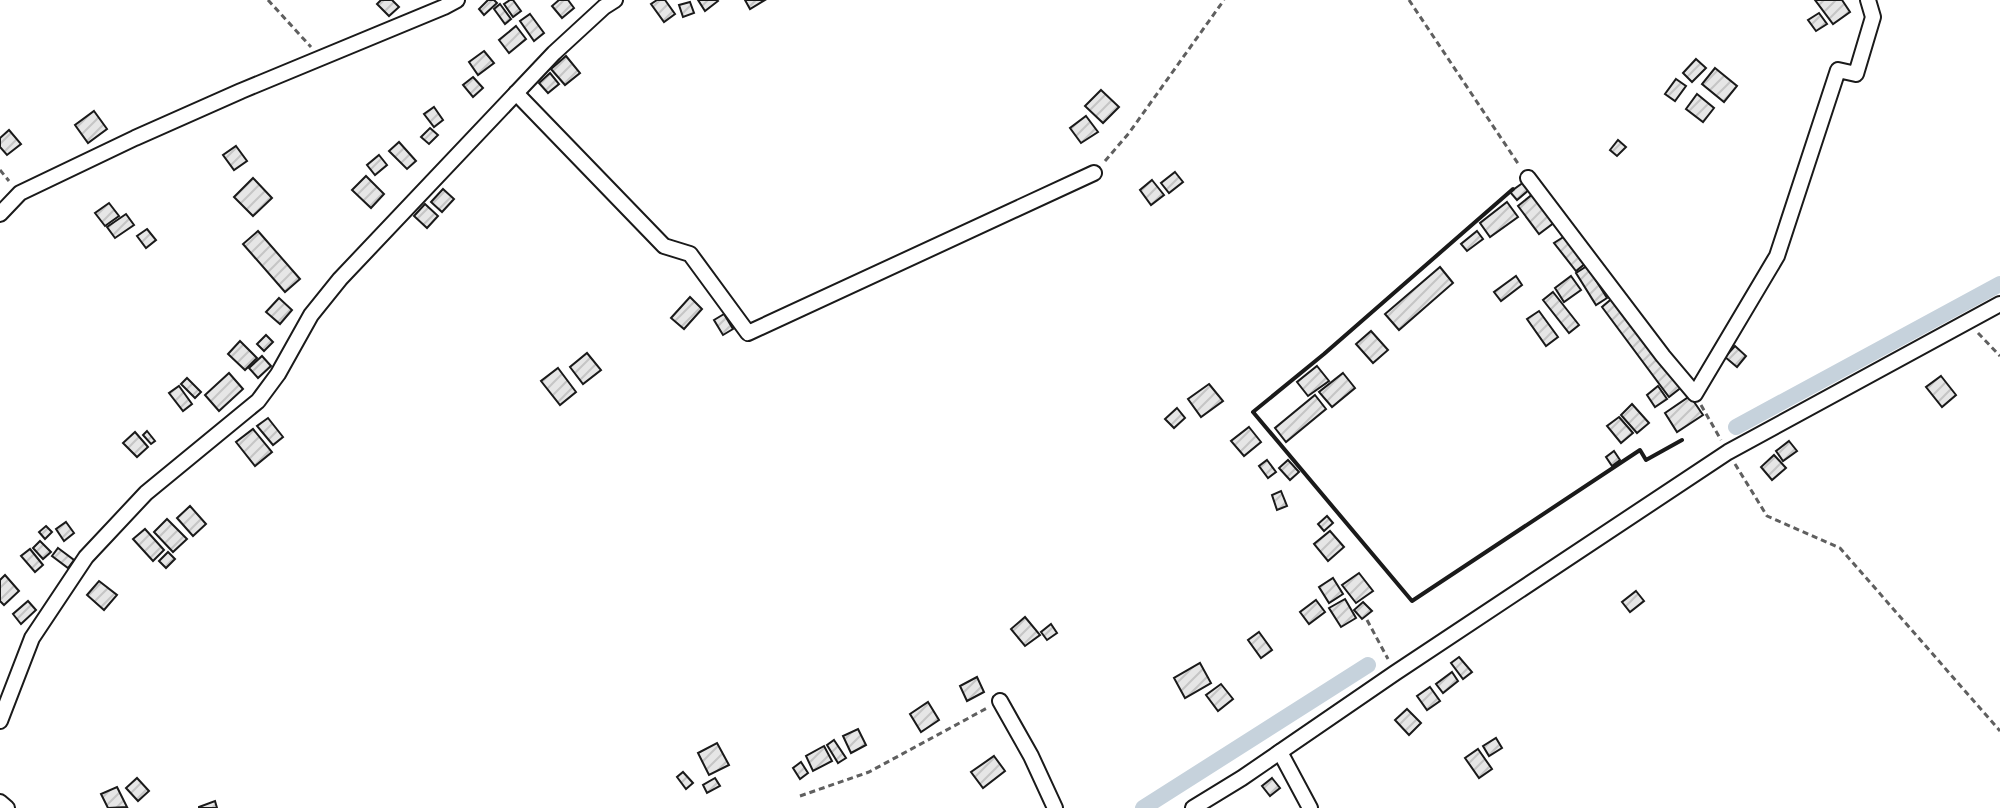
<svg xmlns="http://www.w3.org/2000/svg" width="2000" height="808" font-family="'Fira Sans Condensed',sans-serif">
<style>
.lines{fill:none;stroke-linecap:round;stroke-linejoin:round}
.canal{stroke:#c6d2dc;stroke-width:16}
.building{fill:url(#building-hatch);stroke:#1a1a1a;stroke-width:2}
.minor-casing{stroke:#1a1a1a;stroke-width:18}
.path{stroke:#5f5f5f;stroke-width:3;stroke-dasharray:6 4;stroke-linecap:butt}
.minor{stroke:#fff;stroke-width:14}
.wall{stroke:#1a1a1a;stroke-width:4}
</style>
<defs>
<pattern id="building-hatch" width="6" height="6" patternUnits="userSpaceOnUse" patternTransform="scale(2)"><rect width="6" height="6" fill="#e6e6e6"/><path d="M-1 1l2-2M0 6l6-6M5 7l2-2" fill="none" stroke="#c5c5c5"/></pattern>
</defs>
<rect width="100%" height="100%" fill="#fff"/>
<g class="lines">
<g class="canal">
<path d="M1736,427l264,-143"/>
<path d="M1143,808l225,-143"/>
</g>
</g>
<g class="building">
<path d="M381,0h11l7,7 -10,9 -12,-12z"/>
<path d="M488,0h6l3,3 -13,12 -5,-6z"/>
<path d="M510,0h3l8,11 -8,6 -9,-13z"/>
<path d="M559,0h9l6,8 -12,10 -10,-12z"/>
<path d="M657,0h8l10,14 -11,8 -13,-18z"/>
<path d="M698,0h19l1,1 -13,10z"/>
<path d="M745,0h20l-15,9z"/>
<path d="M1815,0h27l8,12 -17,12z"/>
<path d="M690,2l4,11 -11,4 -4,-12z"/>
<path d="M500,4l11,15 -6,5 -11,-15z"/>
<path d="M1819,13l8,11 -11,7 -8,-11z"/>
<path d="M530,14l14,19 -10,8 -14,-20z"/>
<path d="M516,26l10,13 -17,14 -10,-13z"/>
<path d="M484,51l10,12 -16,12 -9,-13z"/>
<path d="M566,56l14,17 -15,12 -14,-16z"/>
<path d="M1696,59l10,9 -14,14 -9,-9z"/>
<path d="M1715,68l22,18 -13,16 -22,-18z"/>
<path d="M550,73l9,11 -11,9 -9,-10z"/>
<path d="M473,77l10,11 -10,9 -10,-12z"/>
<path d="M1676,79l10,7 -11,15 -10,-7z"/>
<path d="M1101,90l18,17 -16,16 -18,-17z"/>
<path d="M1697,94l17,14 -11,14 -17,-13z"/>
<path d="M434,107l9,13 -9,7 -10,-13z"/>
<path d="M94,111l13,18 -19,14 -13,-18z"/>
<path d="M1086,116l12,16 -17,11 -11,-15z"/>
<path d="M430,128l8,7 -9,9 -8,-7z"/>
<path d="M9,130l12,14 -14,11 -7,-8v-9z"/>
<path d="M1618,140l8,7 -9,9 -7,-6z"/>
<path d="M399,142l17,19 -9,8 -18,-18z"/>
<path d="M236,146l11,15 -13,9 -11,-15z"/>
<path d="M379,155l8,10 -12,10 -8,-10z"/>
<path d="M1175,172l8,10 -14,11 -8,-10z"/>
<path d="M366,176l18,18 -13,14 -19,-18z"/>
<path d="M253,178l19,20 -19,18 -19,-19z"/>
<path d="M1152,180l12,15 -13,10 -11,-15z"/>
<path d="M1524,182l6,7 -13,11 -7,-8z"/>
<path d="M443,189l11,10 -12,13 -11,-10z"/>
<path d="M1534,193l21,29 -16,12 -21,-28z"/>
<path d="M1507,202l11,15 -28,20 -10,-14z"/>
<path d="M109,203l10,13 -14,10 -10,-13z"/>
<path d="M425,204l13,12 -11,12 -13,-12z"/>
<path d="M126,214l8,11 -19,13 -8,-11z"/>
<path d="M147,229l9,11 -10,8 -9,-12z"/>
<path d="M258,231l42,48 -15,13 -42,-48z"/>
<path d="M1477,231l6,8 -16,12 -6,-7z"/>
<path d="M1565,236l21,27 -10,8 -22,-28z"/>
<path d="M1587,266l20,32 -11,7 -20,-32z"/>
<path d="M1440,267l13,16 -54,47 -14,-16z"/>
<path d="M1516,276l6,9 -21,16 -7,-9z"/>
<path d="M1571,276l10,14 -17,12 -9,-14z"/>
<path d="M1553,292l26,33 -10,8 -26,-33z"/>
<path d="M1615,296l68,90 -14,11 -67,-90z"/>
<path d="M690,297l12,12 -18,20 -13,-11z"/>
<path d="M279,298l13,12 -12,14 -14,-12z"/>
<path d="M1539,311l19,26 -12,9 -19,-27z"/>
<path d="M724,314l9,15 -10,6 -9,-15z"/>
<path d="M1371,331l17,19 -15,13 -17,-19z"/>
<path d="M266,335l7,7 -9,9 -7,-7z"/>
<path d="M240,341l17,17 -12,12 -17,-16z"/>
<path d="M1735,346l11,10 -9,11 -12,-10z"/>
<path d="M587,353l14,17 -18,14 -13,-17z"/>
<path d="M262,356l9,10 -13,12 -9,-10z"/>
<path d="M1317,366l12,15 -21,15 -11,-14z"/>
<path d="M558,368l18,24 -16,13 -19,-24z"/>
<path d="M229,373l14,16 -24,22 -14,-16z"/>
<path d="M1343,373l12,15 -23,19 -13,-15z"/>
<path d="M1941,376l15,19 -14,12 -16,-20z"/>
<path d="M187,378l14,14 -6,6 -14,-14z"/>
<path d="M1209,384l14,17 -22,16 -13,-18z"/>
<path d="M179,386l13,18 -9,7 -14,-18z"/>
<path d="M1658,386l9,13 -12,8 -8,-12z"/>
<path d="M1315,395l11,14 -40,33 -11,-14z"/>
<path d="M1690,396l13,19 -26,17 -12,-19z"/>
<path d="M1632,404l17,19 -12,10 -16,-18z"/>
<path d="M1177,408l8,10 -11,10 -9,-9z"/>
<path d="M1619,417l14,16 -12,10 -14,-17z"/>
<path d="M268,418l15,19 -10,8 -16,-19z"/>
<path d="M1249,427l12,15 -17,14 -13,-15z"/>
<path d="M253,429l19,23 -17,14 -19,-24z"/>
<path d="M147,431l8,10 -4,3 -8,-9z"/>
<path d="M135,432l13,15 -11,10 -14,-14z"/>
<path d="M1789,441l8,10 -14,10 -7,-10z"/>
<path d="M1614,451l6,9 -8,6 -6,-9z"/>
<path d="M1774,455l12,13 -14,12 -11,-13z"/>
<path d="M1267,460l9,12 -8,6 -9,-12z"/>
<path d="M1288,460l11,12 -9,8 -11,-12z"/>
<path d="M1281,491l6,15 -10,4 -5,-15z"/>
<path d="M190,506l16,18 -13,12 -16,-18z"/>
<path d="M1327,516l6,7 -9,8 -6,-7z"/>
<path d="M167,519l20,20 -14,13 -19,-20z"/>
<path d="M66,522l8,11 -10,8 -8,-12z"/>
<path d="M46,526l6,6 -7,7 -6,-7z"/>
<path d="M145,529l19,21 -11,11 -20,-22z"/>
<path d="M1330,531l14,16 -16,14 -14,-17z"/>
<path d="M40,541l11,11 -8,7 -10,-11z"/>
<path d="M58,548l16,12 -6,8 -16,-12z"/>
<path d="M30,549l13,16 -8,7 -14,-16z"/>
<path d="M168,552l7,7 -9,9 -7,-7z"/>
<path d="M1359,573l14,18 -17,12 -14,-18z"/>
<path d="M5,575l14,16 -15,14 -4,-4v-21z"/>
<path d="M1333,578l10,16 -14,9 -10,-16z"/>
<path d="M99,581l18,14 -13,15 -17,-15z"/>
<path d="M1636,591l8,10 -14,11 -8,-10z"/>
<path d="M1345,599l11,19 -15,9 -12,-19z"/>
<path d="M1316,600l9,12 -16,12 -9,-12z"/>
<path d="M28,601l8,9 -15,14 -8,-10z"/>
<path d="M1363,602l9,9 -10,8 -8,-9z"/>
<path d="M1025,617l15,18 -15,11 -14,-17z"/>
<path d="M1051,624l6,9 -10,7 -6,-8z"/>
<path d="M1259,632l13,18 -11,8 -13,-18z"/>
<path d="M1459,657l13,15 -9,7 -12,-16z"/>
<path d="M1200,663l11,20 -26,15 -11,-20z"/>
<path d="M1452,672l6,9 -15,12 -7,-9z"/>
<path d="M977,677l7,15 -17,9 -7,-15z"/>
<path d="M1221,684l12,15 -15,12 -12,-16z"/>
<path d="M1430,687l10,14 -13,9 -10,-14z"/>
<path d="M928,702l11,18 -18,12 -11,-18z"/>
<path d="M1407,709l14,14 -12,12 -14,-15z"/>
<path d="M858,729l8,16 -15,8 -8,-17z"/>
<path d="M1496,738l6,10 -13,8 -6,-10z"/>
<path d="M834,740l12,18 -8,5 -11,-18z"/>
<path d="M717,743l12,22 -20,10 -11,-22z"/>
<path d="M824,746l8,15 -19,10 -7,-15z"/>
<path d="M1478,749l14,20 -13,9 -14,-20z"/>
<path d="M994,756l11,15 -22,17 -12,-16z"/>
<path d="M801,762l7,11 -8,6 -7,-11z"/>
<path d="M683,772l10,11 -7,6 -9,-12z"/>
<path d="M137,778l12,13 -11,10 -12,-13z"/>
<path d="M715,778l5,8 -13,7 -4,-8z"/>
<path d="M1272,778l8,10 -10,8 -8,-10z"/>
<path d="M117,787l10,20 -19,1 -7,-14z"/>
<path d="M215,801l2,7h-18v-1z"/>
</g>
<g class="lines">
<g class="minor-casing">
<g id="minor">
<path d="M516,93l148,153 26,8 58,79 346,-160"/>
<path d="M1528,178l135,178 32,38 82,-138 61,-186 18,4 17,-57 -5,-17"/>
<path d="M0,214l20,-21 115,-55 106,-47 203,-84 13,-7"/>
<path d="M1000,701l31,55 24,52"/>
<path d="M0,721l32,-83 54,-81 60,-64 112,-92 20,-27 33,-59 29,-36 214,-226 50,-46 11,-7"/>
<path d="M1280,752l30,56"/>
<path d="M0,802l7,6"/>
<path d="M1193,808l49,-30 153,-105 333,-221 272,-148"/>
</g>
</g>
<g class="path">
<path d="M268,0l43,47"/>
<path d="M1409,0l110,165"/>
<path d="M1105,161l24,-28 95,-133"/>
<path d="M0,170l9,11"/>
<path d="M1978,333l22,23"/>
<path d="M1701,405l20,35"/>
<path d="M1735,464l32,52 73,32 160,183"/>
<path d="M1367,620l21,39"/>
<path d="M800,796l69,-24 120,-65"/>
</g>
<use href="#minor" class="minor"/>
<path class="wall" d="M1513,189l-189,165 -71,58 159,189 228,-151 6,10 36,-20"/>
</g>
</svg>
